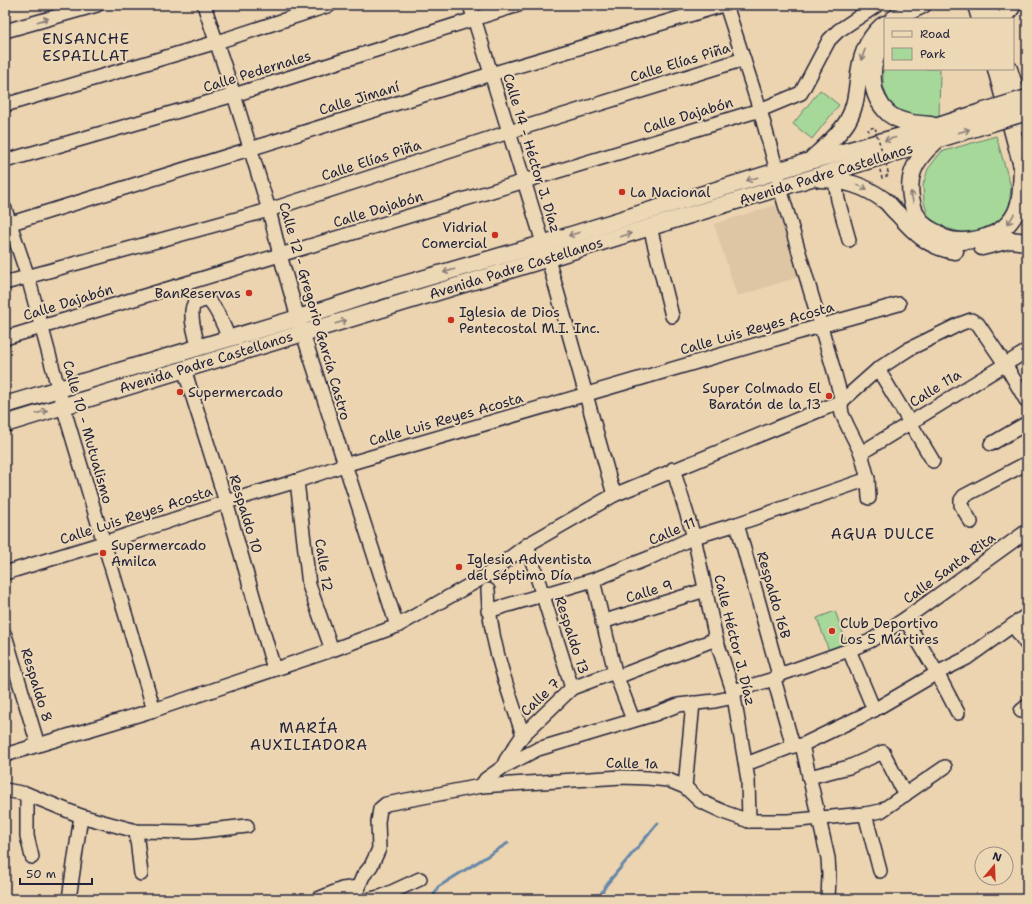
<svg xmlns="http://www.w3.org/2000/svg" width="1032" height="904" font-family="'Shantell Sans',sans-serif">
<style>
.built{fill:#dec5a3}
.green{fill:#a6d89a;stroke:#647d6a}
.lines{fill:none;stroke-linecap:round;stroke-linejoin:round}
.stream{stroke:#6687a9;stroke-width:3}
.minor-casing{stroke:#22223b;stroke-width:16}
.major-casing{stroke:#22223b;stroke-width:19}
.path{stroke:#22223b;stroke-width:1.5;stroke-dasharray:3 3;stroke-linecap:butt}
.minor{stroke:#edd8b6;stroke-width:13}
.major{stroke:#edd8b6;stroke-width:16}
.major-bridge-casing{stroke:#22223b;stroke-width:19;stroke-linecap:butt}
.path-bridge{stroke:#22223b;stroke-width:1.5;stroke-dasharray:3 3;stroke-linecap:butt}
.major-bridge{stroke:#edd8b6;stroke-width:16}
.oneway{stroke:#887d78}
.poi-dot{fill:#c8321e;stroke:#edd8b6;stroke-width:1.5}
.labels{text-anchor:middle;stroke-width:4;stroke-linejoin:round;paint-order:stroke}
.street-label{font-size:14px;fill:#22223b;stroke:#edd8b6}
.poi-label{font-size:14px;fill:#22223b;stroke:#edd8b6;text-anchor:start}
.neighbourhood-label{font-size:15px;letter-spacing:1px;fill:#22223b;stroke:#edd8b6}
</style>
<rect width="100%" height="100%" fill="#ecd4b0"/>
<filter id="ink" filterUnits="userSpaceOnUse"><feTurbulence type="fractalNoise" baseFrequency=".025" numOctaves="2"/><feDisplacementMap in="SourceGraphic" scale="8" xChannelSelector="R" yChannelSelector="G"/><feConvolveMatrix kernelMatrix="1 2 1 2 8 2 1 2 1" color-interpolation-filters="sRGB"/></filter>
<g filter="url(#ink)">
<path class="built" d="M776,205l23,72 -62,19 -23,-72z"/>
<g class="green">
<path d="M885,63v6h55l-1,50 -38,-5 -12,-12 -6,-16v-18z"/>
<path d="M820,90l19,15 -27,34 -19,-15z"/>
<path d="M996,136l15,51 -2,20 -9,14 -21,9 -16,3 -20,-6 -14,-9 -5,-16 -1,-17 5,-16 13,-17z"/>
<path d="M835,611l12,33 -18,7 -12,-33z"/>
</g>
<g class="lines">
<g class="stream">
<path d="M432,899l6,-12 70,-44"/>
<path d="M598,899l8,-14 52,-62"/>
</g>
<g class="minor-casing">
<g id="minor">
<path d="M204,5l30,90 35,115 11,45 18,63 99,308"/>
<path d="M470,5l78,254 66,236"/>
<path d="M726,5l34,105 17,61 3,17 54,183 8,30 -1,6 1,7 6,13 13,26 7,26 1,19"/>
<path d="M5,31l92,-26"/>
<path d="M5,105l212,-63 113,-37"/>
<path d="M5,161l229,-66 284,-90"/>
<path d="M835,180l3,20 11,40"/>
<path d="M5,209l23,68 35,129 91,304"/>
<path d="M5,225l486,-151 232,-69"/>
<path d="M650,227l22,89"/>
<path d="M5,283l264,-73 240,-78 235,-73"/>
<path d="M5,338l755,-228 41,-17 28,-53 9,-9 39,-26"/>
<path d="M198,347c-2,-11 -10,-33 -4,-43 3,-1 9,-4 12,-4 8,0 20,31 23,39"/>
<path d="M184,369l42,133 48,167"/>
<path d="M878,369l55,92"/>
<path d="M991,444l36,-21"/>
<path d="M861,453l166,-102"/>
<path d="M673,469l21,68 22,102 17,52 15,89 1,41"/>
<path d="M297,481l12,104 23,65"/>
<path d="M971,522l-10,-17v-5l3,-4 63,-33"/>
<path d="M737,524l42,151"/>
<path d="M527,545l45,143"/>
<path d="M5,573l98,-30 123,-41 71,-21 47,-16 476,-139 79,-22"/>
<path d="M593,580l22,92 18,48"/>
<path d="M488,590c1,50 19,97 35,145"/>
<path d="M488,611l105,-31 56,-22 45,-21 43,-13 131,-45"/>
<path d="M905,619l32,54 21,40"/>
<path d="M602,622l103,-32"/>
<path d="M1013,625l14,20"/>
<path d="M5,635l33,110"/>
<path d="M849,650l25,60"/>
<path d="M617,677l99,-38"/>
<path d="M774,679l19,67"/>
<path d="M733,691l41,-12 5,-4 70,-25 21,-9 35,-22 122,-88"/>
<path d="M1021,711l6,-5"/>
<path d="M802,745l26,113 1,17 -1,24"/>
<path d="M5,755l149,-45 178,-60 65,-24 87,-49 43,-32 87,-50 228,-94 36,-32 31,-20 51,-25 11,-4 7,4 27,40 22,38"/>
<path d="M746,764l47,-18 9,-1 72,-35 63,-37 30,-15 60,-43"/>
<path d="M503,767l3,-7 17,-25 49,-47 43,-16"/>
<path d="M809,777l40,-10 34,-15 22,43"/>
<path d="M481,786l5,-7 17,-12 35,-18 117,-35 23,-9 37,-4 19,-4"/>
<path d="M685,787l8,-84"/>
<path d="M5,790l22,4 54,22 55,15 57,1 54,-6"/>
<path d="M27,794v42l5,21"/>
<path d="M865,814l15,57"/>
<path d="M136,831l5,43"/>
<path d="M69,899l12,-83"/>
<path d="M318,899l24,-10 17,-2"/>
<path d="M353,899l10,-23 8,-10 8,-17 -1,-27 2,-13 6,-5 95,-18 141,-9 26,1 20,2 17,7 15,14 26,12 23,8h39l77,-7 16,-3 64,-44"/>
<path d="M371,899l12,-3 37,-17"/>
</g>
</g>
<g class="major-casing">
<g id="major">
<path d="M976,5l4,14"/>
<path d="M988,5l5,14"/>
<path d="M893,19l30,-14"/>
<path d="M1004,19l9,-14"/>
<path d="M885,41c-17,21 -17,54 4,73 12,9 28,10 42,11"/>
<path d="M996,69l29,109"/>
<path d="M1009,69l18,57"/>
<path d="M935,142c-9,8 -18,17 -22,29 -6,16 -2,42 11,54 3,3 9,6 13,8 2,2 5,4 7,5 14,5 29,3 42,-1 15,-5 27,-15 32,-30 4,-13 3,-26 4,-39"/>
<path d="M813,158c12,-11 25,-22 34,-36 17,-28 4,-61 29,-90 3,-3 5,-6 9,-8"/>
<path d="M820,179c24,1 44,6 64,21 5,3 8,9 13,13 17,19 31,34 58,38"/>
<path d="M982,247l28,-7 17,2"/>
<path d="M5,405l293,-87 86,-28 158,-46 268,-83 128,-35 43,-14"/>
<path d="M5,424l980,-299"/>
</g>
</g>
<g class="path">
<path d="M869,132l-1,-3 7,-2 1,4"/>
<path d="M880,170l2,8 7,-3 -2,-6"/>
</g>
<use href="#minor" class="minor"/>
<use href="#major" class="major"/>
<g class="major-bridge-casing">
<g id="major-bridge">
<path d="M981,112l46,-14"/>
<path d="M985,125l42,-13"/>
</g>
</g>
<path class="path-bridge" d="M877,135l10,32"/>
<use href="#major-bridge" class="major-bridge"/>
</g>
<defs><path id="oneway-shaft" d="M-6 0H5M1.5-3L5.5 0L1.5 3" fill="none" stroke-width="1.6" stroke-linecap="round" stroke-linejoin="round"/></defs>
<g class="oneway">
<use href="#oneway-shaft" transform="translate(43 20) rotate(-16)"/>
<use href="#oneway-shaft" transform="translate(863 55) rotate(110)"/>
<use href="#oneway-shaft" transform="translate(964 131) rotate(-17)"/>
<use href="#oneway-shaft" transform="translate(890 139) rotate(165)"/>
<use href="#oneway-shaft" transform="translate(752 179) rotate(163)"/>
<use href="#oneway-shaft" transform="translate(862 187) rotate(25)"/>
<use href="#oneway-shaft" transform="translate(912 197) rotate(-101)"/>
<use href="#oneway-shaft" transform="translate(1011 219) rotate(122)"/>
<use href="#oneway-shaft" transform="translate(574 234) rotate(163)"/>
<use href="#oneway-shaft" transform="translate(626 235) rotate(-17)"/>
<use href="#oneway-shaft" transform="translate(449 271) rotate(164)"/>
<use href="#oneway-shaft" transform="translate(341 322) rotate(-17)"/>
<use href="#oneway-shaft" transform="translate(42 412) rotate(-17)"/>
</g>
</g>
<g class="poi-dot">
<circle cx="622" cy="192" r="4"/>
<circle cx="495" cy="235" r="4"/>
<circle cx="249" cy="293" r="4"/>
<circle cx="451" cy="320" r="4"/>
<circle cx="180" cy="392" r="4"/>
<circle cx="829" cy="396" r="4"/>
<circle cx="103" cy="553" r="4"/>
<circle cx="459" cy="567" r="4"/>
<circle cx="832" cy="631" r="4"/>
</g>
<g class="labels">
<g class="street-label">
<text transform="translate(680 62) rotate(-17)" y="5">Calle Elías Piña</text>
<text transform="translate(257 71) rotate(-17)" y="5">Calle Pedernales</text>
<text transform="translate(359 98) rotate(-17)" y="5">Calle Jimaní</text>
<text transform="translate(688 115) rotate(-17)" y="5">Calle Dajabón</text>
<text transform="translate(532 153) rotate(73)" y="5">Calle 14 - Héctor J. Díaz</text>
<text transform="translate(371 160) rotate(-18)" y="5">Calle Elías Piña</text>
<text transform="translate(826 174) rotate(-17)" y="5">Avenida Padre Castellanos</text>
<text transform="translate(378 209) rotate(-17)" y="5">Calle Dajabón</text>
<text transform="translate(516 268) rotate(-17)" y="5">Avenida Padre Castellanos</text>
<text transform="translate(68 302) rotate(-17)" y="5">Calle Dajabón</text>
<text transform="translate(315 311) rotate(74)" y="5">Calle 12 - Gregorio García Castro</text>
<text transform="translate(757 328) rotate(-16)" y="5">Calle Luis Reyes Acosta</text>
<text transform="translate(206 362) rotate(-17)" y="5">Avenida Padre Castellanos</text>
<text transform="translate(935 388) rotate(-32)" y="5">Calle 11a</text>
<text transform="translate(446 419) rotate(-16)" y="5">Calle Luis Reyes Acosta</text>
<text transform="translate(88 432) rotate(74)" y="5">Calle 10 - Mutualismo</text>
<text transform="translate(246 514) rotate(73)" y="5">Respaldo 10</text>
<text transform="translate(136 515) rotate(-18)" y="5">Calle Luis Reyes Acosta</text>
<text transform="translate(672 531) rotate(-23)" y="5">Calle 11</text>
<text transform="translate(324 565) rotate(81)" y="5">Calle 12</text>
<text transform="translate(949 568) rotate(-36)" y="5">Calle Santa Rita</text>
<text transform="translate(649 591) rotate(-17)" y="5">Calle 9</text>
<text transform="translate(774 595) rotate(74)" y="5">Respaldo 16B</text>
<text transform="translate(572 635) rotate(72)" y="5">Respaldo 13</text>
<text transform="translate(735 640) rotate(76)" y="5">Calle Héctor J. Díaz</text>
<text transform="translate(37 685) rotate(73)" y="5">Respaldo 8</text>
<text transform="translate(540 697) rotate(-43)" y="5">Calle 7</text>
<text transform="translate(632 763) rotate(1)" y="5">Calle 1a</text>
</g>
<g class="poi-label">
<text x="630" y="197">La Nacional</text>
<text x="487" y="232" text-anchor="end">Vidrial<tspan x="487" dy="16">Comercial</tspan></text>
<text x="241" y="298" text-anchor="end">BanReservas</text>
<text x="459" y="317">Iglesia de Dios<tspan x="459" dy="16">Pentecostal M.I. Inc.</tspan></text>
<text x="821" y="393" text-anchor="end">Super Colmado El<tspan x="821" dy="16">Baratón de la 13</tspan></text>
<text x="188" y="397">Supermercado</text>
<text x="111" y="550">Supermercado<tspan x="111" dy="16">Amilca</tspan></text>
<text x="467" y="564">Iglesia Adventista<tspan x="467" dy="16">del Séptimo Día</tspan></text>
<text x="840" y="628">Club Deportivo<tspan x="840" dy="16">Los 5 Mártires</tspan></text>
</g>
<g class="neighbourhood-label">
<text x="86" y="44">ENSANCHE<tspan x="86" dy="17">ESPAILLAT</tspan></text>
<text x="883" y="539">AGUA DULCE</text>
<text x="309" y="733">MARÍA<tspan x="309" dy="17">AUXILIADORA</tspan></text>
</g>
</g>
<rect width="1032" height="904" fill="none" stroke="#edd8b6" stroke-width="20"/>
<rect x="10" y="10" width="1012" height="884" fill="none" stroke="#22223b" stroke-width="1.5" filter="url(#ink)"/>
<rect x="884" y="18" width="130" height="52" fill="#edd8b6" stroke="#9c8f85"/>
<rect x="892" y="31" width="20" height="6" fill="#edd8b6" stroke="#9c8f85"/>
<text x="920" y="38" font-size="12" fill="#22223b">Road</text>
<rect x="892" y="48" width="20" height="12" fill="#a6d89a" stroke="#9c8f85"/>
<text x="920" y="58" font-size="12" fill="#22223b">Park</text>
<g transform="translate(994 866) rotate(19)"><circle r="19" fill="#edd8b6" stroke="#9c8f85"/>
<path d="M0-3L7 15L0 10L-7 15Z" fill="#c8321e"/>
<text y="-6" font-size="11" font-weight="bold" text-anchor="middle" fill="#22223b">N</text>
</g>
<path d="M20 878v6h72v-6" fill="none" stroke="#22223b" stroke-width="2"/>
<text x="26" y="878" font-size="12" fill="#22223b" stroke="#edd8b6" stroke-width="3" paint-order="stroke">50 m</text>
</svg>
